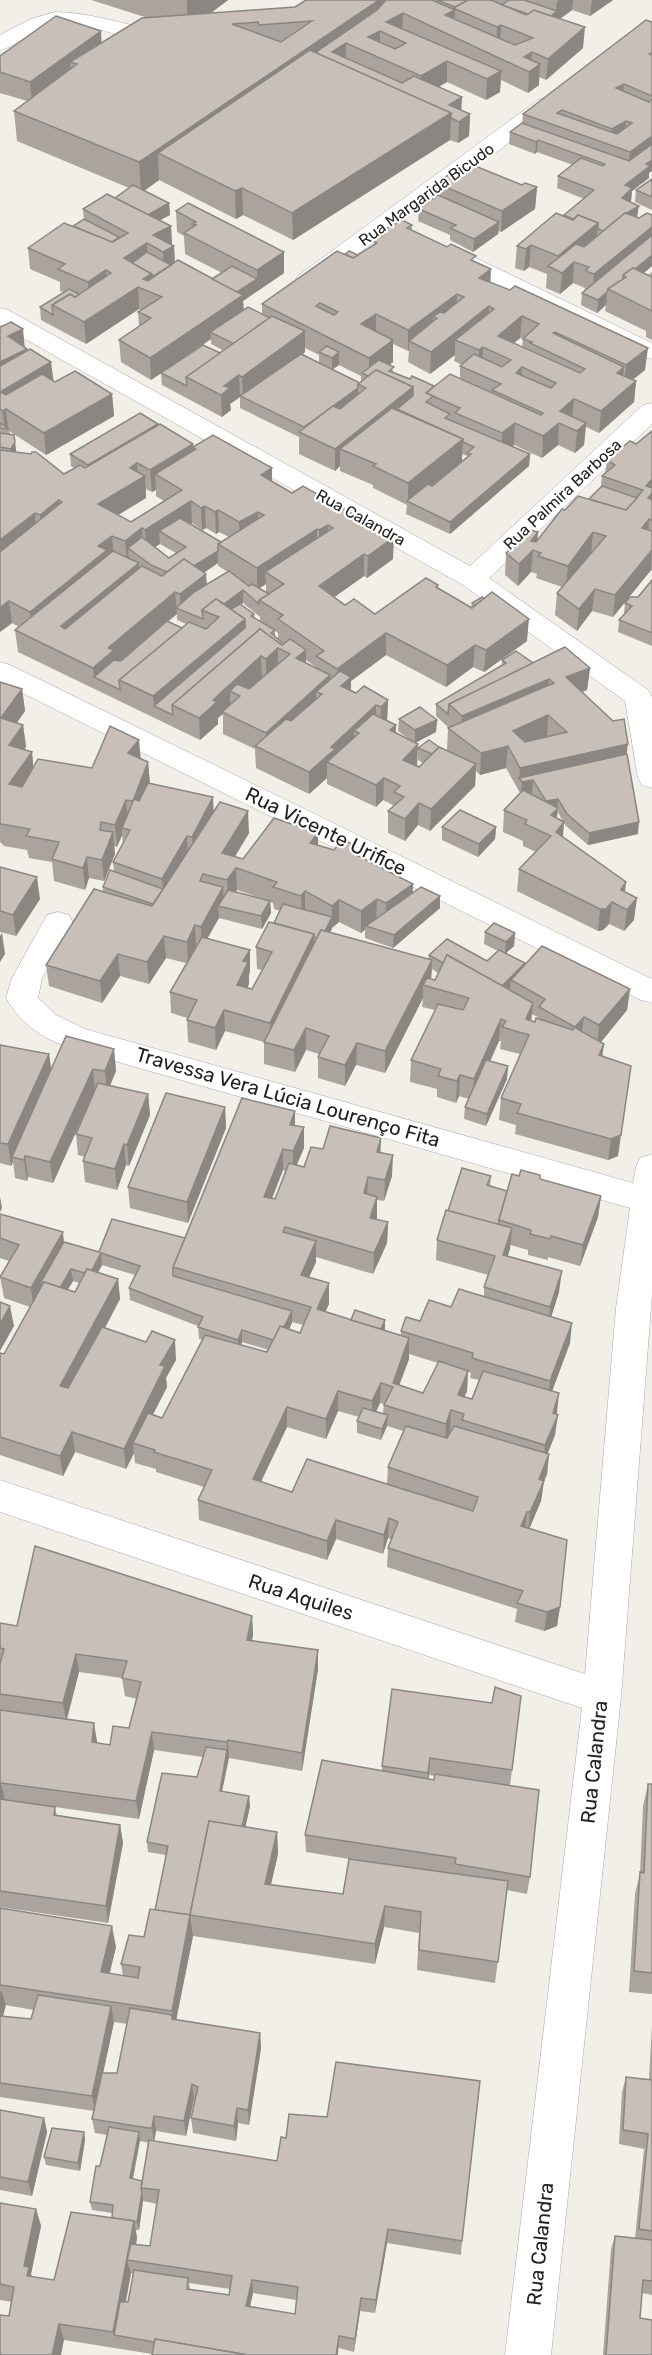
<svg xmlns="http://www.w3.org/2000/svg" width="652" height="2355" font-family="Rubik,sans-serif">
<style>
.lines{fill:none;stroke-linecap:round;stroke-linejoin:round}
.minor-casing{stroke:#a9a9a9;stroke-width:1}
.minor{fill:#fff;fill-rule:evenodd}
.wall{fill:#aba49e;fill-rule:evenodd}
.shaded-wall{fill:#8b8681}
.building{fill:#c7bfb8;stroke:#8b8681;stroke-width:1.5;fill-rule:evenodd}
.labels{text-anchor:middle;stroke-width:4.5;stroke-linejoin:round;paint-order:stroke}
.far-street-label{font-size:16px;fill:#222;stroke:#fff}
.street-label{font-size:20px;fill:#222;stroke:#fff}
</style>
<rect width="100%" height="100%" fill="#f2efe9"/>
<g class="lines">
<g class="minor-casing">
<g id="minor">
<path d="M55,12c31,0 60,10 90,16 9,2 19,-1 28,2l4,4 -4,4c-38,10 -75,-16 -114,-14 -22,1 -38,21 -59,26v-15l31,-16z"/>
<path d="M546,98l8,2 3,5 -3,5 -239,175 -8,2 -8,-2 -4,-5 4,-5 239,-175z"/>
<path d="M451,246l201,97v16l-9,-2 -200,-99 -4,-5 4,-5z"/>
<path d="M0,308l8,2 462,256 173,-161 9,-2v21l-163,154 159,112 4,7v91l-10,-3 -4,-7 -13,-77 -162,-116 -463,-260z"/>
<path d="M0,662l10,3 642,314v24l-11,-3 -641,-318z"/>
<path d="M58,912l11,3 4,8 -31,55 -4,20 18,17 29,14 548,154 3,-16 4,-9 12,-4v140l-31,403 -70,658h-46l77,-647 -582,-196v-32l585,194 31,-366 14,-100 -554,-158c-31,-10 -53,-23 -70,-52l6,-20 35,-63z"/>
</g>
</g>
<use href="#minor" class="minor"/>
</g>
<g class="wall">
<path d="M91,0h137l-17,13 84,-6 11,-7h307l-23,16 -18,-6 -12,9 23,29 -37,32 -7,-3v8l-11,8 -27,-13 -1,12 -14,8 -39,-18 -8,5 22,23 9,4 -1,22 -11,7 -8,-3 -157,100 -50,-25 -7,4 -77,-39 -15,11 25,12 1,12 -10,5 11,6 1,19 2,1 1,17 37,16 10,-6 -37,-19 -1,-18 -7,-4 -1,-21 12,-8 96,70 -41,28 1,9 18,4v-10l83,-50 13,1 16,-10v-4l6,-4v-5l32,-7v6l64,31 14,20 155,88 -12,9 3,2 -2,21 -35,31 -13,-6 -2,18 -9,8 -17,-8 -16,13 -28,-13 -2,1 18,8 -1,12 -79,68 -44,-20 1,-9 -34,-17v-3l-33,-14v-5l-5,5 -36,-17v-17l-59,-29v-11l-10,7 1,6 -9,7 -60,-32 -1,-12 59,-20 4,-2 -13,-7v-5l-60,41 -30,-18 -2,-22 20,-13 -1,-15 3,-3h-2l-53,35 -45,-24 -1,-13 24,-15 -4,-1v-9l-30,-13 -2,-21 45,-22 11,-7 -1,-10 32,-11 14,-10 -112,-47 -3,-30 13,-10 -27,-8v-37l102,-13 46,-25zM520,338l3,1 -1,8 -8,-4zM393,344l15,7h1l-1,11 22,12 25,-19 -1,6 8,4 -2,1v12l-26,8 -24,-7 -16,-7 -5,-7 4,-3zM305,348l14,7v8l-16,-9 2,-2zM339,365l22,11v6l-2,1 -27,-14zM462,454l5,2v1l-36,29 31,-25z"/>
<path d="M652,22v149l-3,2v5l-17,13 -1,10 -1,1 7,16h2l13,-3v51l-8,7 4,2 4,-3v68l-6,-3v-6l-41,-20 1,-6 -9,8 -16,-8 1,-12 2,-2 1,-3 -12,-5 -13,11 -14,-6 1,-14 -18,-7 -5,4 -9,-3 2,-22 47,-30 20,-17 -27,-11 1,-12 15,-11 -36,-13 -2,2 -26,-10 1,-12 12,-9 1,-9z"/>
<path d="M470,167l52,18 15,2 -2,22 -34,23 -2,-1 -1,3 -25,18 -23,-12v-5l-32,-14 1,-12 20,-13 1,-15z"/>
<path d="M652,179v31l-17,-8 1,-12z"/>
<path d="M0,327l25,20 28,34 59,13 2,22 -68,39 -37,-24 7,22 48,21 10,-6 -3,-2 -1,-12 88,-30v1l35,19v3l79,35 121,77 -26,19 -3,-2 -30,21 11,8 30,9 63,-29v4l33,18 1,-4 55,38 -43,31 -11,-5 -27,20 -60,-32 -35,26v10l5,2 32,7 -1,21 9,4 -1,8 18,9 -15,-11 1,-12 38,1 -1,12 -21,11 3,1 -1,23h2l4,-4 -5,-3v-12l21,-1 10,5 -2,-2 1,-22h1l-13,-12v-12l66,-39v-5l88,8 -3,22 -5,2 45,62 11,80 -50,11 -22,-19 -2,-3 -1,14 63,45 -1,10 9,28 -10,11 -15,-7 -6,6 -5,1 -81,-40 2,-22 17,-17 -13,-6v-5l-20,-9 1,-22 16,-17 -14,-25 -26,7 -4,-4 -1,15 -45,45 -12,-6 -13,16 -17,-8v-22l5,-5v-1l-10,-5 -7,7 -49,-23v-6l-18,16 -53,-26 -1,-19 -32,-15v-20l-5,4v6l-18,16 -182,-88 -3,-22 4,-3 -7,-4 -12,9zM146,489l6,3 4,-2v6l8,5 -33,21 -13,-7 28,-17zM192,523l10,7 4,-2 10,6 3,-2 10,5 -8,5 -30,-18zM160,544l16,9 -7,5 -15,-11zM218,563v3l10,6 -21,13 -1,-11 -2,-1zM266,584v8l-7,-4zM243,603l17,14v4l-5,-3 -1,-4 -13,-10zM177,614v6l9,4 -4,4 -14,-7zM275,631l3,2v6l-3,-2zM148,638l-27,23h-1zM306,660l10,7v1l-10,-5zM558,812l5,10 -6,-4z"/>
<path d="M652,431v140l-1,-1 -38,47 -21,-6 -15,20 -22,-16 2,-22 5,-6 -26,-9 1,-4 -6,-2 -13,14 -13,-11 1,-22 32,-14 27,-29 24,-11 12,-13 1,-10 3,-2 2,-14 29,-16z"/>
<path d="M652,580v66l-34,-14 1,-12 5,-6 1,-11 13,-6z"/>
<path d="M0,682l22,7 3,22 -8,12 6,2 3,22 -2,3 8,2 1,15 59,1 49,-9 7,3 2,22 63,28 36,21 -14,24 8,2 75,-26v12l16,5 22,-4v9l57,29v9l27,15 -47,40 -28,-10v-8l-4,3 -22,-11 -7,5 -2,5 98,27 1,-4 58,6 11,-10 -14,-7 1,-12 30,1 -1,13 -8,7 19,10v2l105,24 -3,21 -26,32 3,2 -2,12 16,100 -10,4 -93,-26 1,-9 -17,-5 2,-22 19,-44 -20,-5 1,-8h-2l-9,20 18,5 -1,13 -21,47 -22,-7 1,-12 4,-8 -10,-3 -3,7 -19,-6v-8l-27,-7 1,-22 24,-50 -13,-3 1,-9 -38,75 -29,-8 -11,21 -27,-8v-21l1,-3 -13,-4 -11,22 -31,-8v-22l-39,-11 -9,19 -28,-8 -1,-22v-2l-16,-5 -1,-21 16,-29 -20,-5 -17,26 -29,-8 -18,27 -53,-17 -3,-21 57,-74v-4l11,-15 -1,-10 10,-19 -1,-8 -5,12 -3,-1 1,8 -11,27 -15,-3 -4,12 -31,-9 -2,-19 -23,-4 -2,-8 -23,-4 -4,-4zM237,890l26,9 -28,-7zM270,902l3,1 1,6 6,2 -6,12 -18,24 1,22 5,1 -10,19 -5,-1 2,-4v-9l1,-4v-21l-43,-12 12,-20 43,11 9,-16zM432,969l6,4 -3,7 -4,-1zM531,1014l7,3 -3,5 -4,-1z"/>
<path d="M442,827h54l-1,12 -17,18 -36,-17z"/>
<path d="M0,867l40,32 -24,37 -16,-4z"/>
<path d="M0,1045l49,9 2,14 63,-19 2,22 -6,15 38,8 2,21 -21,51 -3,-1 -9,25 -32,-8 -2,-21 2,-4 -7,-2 -2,-21 19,-44 -42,93 -25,-6 -1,4 -12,-3 -2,-16 -2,4 -11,-3z"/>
<path d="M225,1107l1,21 -38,95 -58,-15 -2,-21z"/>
<path d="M295,1111v14l9,2v21l-7,17 7,2 19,-18 58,-11 -1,15 12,23 -8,25 -7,-1 -1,20 12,2 -1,21 -14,31 -57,-17v5l-7,15 20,27 -4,8 26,8h34v11l16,5v-5l19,-10 31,-14 33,-11v-9l4,-12 -52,-15 1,-20 11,-29 43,-35 -1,10 17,5 12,-15 21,3 61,17 -3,21 -18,49 -32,-9v3l-20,-5v-5l-18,-5 -2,11 51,36 -8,25 19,26 -18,48 4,23 -1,21 -8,19h2l-2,20 -3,7 -3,20 -12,28 31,78 -3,19 -13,5 -29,-9 2,-13 -130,-42 1,-19 3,-9 -3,-1 -5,16 -47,-15 -9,21 -128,-40 -1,-20 6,-13 -48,-15v-3l-21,-6 -1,-10 -8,16 -51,-17 -12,24 -63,-21v-102l4,1 26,-47 -26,-9 -4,-21 9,-16 -9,-3v-44l64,28 35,10 86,-14zM283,1170l3,1 -11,28h-3zM102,1265l33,10 -6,13 1,12 68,26 1,13 4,1 -41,78 -9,-4 14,-27 -1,-9 10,-18 -71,-32 15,-29 -2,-20 -20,-7zM73,1281l6,2 -4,9 -8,-2zM292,1322l11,3 -3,8 -11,-4zM242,1342l27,8 -2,2 -26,-7zM409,1354l29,9 -15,30 -24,-8 10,-26zM468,1372l3,1 -1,5 9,2 -7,19 -8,-2 3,-6zM380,1403l4,1 -1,9 -7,-2zM338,1411l21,6 -2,4v12l24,7 6,-14 16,5 -15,36 -1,18 -95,7 -31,-10 26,-55 39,12z"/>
<path d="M252,1616l1,19 -1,6 66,28 -16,102 -73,-13 -1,2 -6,31 28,15 -5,21 32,5 1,22 -7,31 72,9 6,-35 -43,-7 -1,-17 77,-64v-5l110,-63 29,-7 -11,90 20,91 -3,17 -20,-4 -12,93 -78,-13 2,-37 -35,-6 -9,37 -182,-28 -17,84 84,13 1,15 -12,77 -11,-2 -2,18 -43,-8 -2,-15 4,-18 -1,-1 -8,37 -30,-5 -2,10 308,100 -1,14 -74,-12 -12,70 -15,-2 -6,41 -15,-4 -187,6 -88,-14 -55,-24 3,-14 -12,-2v-97l36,6 5,17 -10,48 1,3 22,3 58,-62v-5l-20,-3 -2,-8 10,-36 7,-31 -12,-2 -3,-14 2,-8 -94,-14v-189l116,39 -7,27 14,2 -2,-12 23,-27 11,-27 11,-55 -18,-3 -1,-10 50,-65 6,-20 -49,-7 -15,69 -84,-12 2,9 63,9 3,18 -15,80 -108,-16v-284l17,3zM79,1672l43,6 3,18 12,3 -8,29 -19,17 -13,-2v-2l-30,-21zM429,1775l6,1 -1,4 -5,-1zM5,2005l29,5 -3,9 -28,-3zM114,2022l13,2 -10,49h-14zM140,2141l9,2 -7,38 -9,-2zM143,2201l14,3 -7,42 -14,-1 1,-7 -1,-8h3zM131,2273l2,1 -5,28h-2zM189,2283l41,6 -1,6 -39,-6zM253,2293l43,7 -1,14 -45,-7z"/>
<path d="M648,1784h4v210l-23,-2 6,-98 5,-21 3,-67z"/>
<path d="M652,2024v271l-10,-2 -2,25 12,37h-49l8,-106 4,-13 20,2 9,-89 -25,-5 3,-52 4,-15 23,2z"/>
<path d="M0,2110l44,8 3,14 -15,64 -32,-6z"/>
<path d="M84,2132l1,8 -5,31 -34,-6 -2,-8z"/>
</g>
<g class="shaded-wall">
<path d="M188,0h40l-40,30 -1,-29z"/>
<path d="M379,0h28l-61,43v21l-188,89 1,27 -18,13 -2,-31z"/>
<path d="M559,0h14l-1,10 -15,11 -12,-1 11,-8 1,-10z"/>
<path d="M592,0h21l-23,16z"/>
<path d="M455,10l-1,21 -9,-16z"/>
<path d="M403,13l-1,21 -16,-12z"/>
<path d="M501,25l-1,21 -4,2 1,-21z"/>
<path d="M585,27l-2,21 -37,32 2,-21z"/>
<path d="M101,31l1,20 -25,13 -7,-2 1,12 -39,29 -2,-21z"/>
<path d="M380,31v21l-12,-15z"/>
<path d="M532,52l-2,19 10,-7 -1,21 -11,8 1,-21 -5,-15z"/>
<path d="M447,61v21l-27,15 1,-21z"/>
<path d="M501,71l-1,21 -14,8 1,-21z"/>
<path d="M624,84l-2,21 -6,-17z"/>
<path d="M462,97l-1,21h-10l-1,22 -157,100 -1,-27z"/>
<path d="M470,114l-1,22 -11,7 1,-21z"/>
<path d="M626,121l-2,21 -13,3 1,-16z"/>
<path d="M652,136v19l-24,18 2,-21z"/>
<path d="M538,140l-1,12 -2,2 1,-12z"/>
<path d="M652,160v11l-3,2v5l-17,13 -1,10 -11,9 2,-12 3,-13 21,-21z"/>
<path d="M537,187l-2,22 -34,23 1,-21z"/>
<path d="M242,188l1,27 -7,4 -1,-28z"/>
<path d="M169,203l1,12 -30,16v-12z"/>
<path d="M639,206l-2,12 -10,-5z"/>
<path d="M499,222l-1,12 -25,18 1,-13z"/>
<path d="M598,223l-2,21 -22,18 -1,21 -13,11 2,-21 -5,-3 1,-14z"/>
<path d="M171,226l1,21 2,-1 1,22 -11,5 -1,-21 -10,-17z"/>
<path d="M652,227v20l-60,49 2,-22z"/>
<path d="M147,243l1,22 -9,6 -15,-13z"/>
<path d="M531,245l-2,22 -5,4 2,-22z"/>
<path d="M284,252v21l-41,28 1,16 -34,15 1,7 -60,41 -1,-22 79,-61 28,-18v-9z"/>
<path d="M652,255v11l-16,13 -10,-2z"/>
<path d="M491,269l-1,22 -11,-13z"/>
<path d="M106,270l2,22 -19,12 -1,-22z"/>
<path d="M152,274l1,19 -10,-14z"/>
<path d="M138,287l1,22 -53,35 -2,-22z"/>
<path d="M607,292l-1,13 -9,8 1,-13z"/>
<path d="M457,294l-1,22 -23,1 -1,16 -23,8v10h-1v-21z"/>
<path d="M489,306l-1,22 -33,12v15l-25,19 1,-22z"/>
<path d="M376,314v21l-15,-11z"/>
<path d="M522,316l-2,22 -20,17 -2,-19z"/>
<path d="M23,329l2,21 2,-1 2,21 -29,15v-23l8,-26z"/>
<path d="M305,331v21l-61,46 -1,-1 -1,-20z"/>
<path d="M393,340v22l-21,16 -3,-2v-18z"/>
<path d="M483,347l-1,22 -4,3 1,-22z"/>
<path d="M648,348l-3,22 -21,17 2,-22z"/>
<path d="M339,352v13l-7,5v-12z"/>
<path d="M51,362l3,22 -48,25 2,20h-3l-5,-37z"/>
<path d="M522,367l-1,22 -5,-16z"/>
<path d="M624,367l-2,22 -5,-16z"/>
<path d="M239,375l1,22 -10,7 1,6 -9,7 -1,-22 3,-9z"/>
<path d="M636,381l-2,21 -35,31 2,-22z"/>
<path d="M413,387l-1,22h-15v-9z"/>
<path d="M358,388v12l-54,35v-8z"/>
<path d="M112,394l2,22 -68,39 -2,-22z"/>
<path d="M574,399l-2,22 -13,2 -1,22 -16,13 1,-22 17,-25z"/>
<path d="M397,400l-1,21 -56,28v17l-5,5v-22z"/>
<path d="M515,423l-1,22 -13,10 1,-22z"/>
<path d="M586,423l-2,22 -9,8 2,-22z"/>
<path d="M158,424l1,12 -70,42 -1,-13z"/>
<path d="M463,439l-1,22 -52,42 -2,-2v-18z"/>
<path d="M15,442l3,22 -4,6 -3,-21z"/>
<path d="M193,444l1,22 -39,8 1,16 -4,2 -2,-22z"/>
<path d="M530,454l-1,12 -79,68v-12z"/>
<path d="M137,463l1,17 7,-4 1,22 -46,28 -2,-22 32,-36z"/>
<path d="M272,468v22l-11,-15z"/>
<path d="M652,479v32l-7,9 1,-34z"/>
<path d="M59,500l2,22 -19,15 -2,-22z"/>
<path d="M191,501l1,22 -23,14 -10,-6 1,13 -13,8 -2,-22z"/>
<path d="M205,506l1,22 -4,2 -1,-22z"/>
<path d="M218,510l1,22 -3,2 -1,-22z"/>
<path d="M258,512v22l-18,10 -1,-22z"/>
<path d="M35,513l2,22 -37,29v-24z"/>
<path d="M649,519l-2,22 -5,-13z"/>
<path d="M328,525v22l-9,5v-22z"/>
<path d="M142,528l1,22 -15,-2 1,13 -2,2 -2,-22z"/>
<path d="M317,529v22l-52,21 1,12 -9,6v-22z"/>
<path d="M538,532l-1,19 -4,-1 -2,22 -13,14 1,-22 12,-23z"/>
<path d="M593,532l-2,22 -25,34 2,-22z"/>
<path d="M112,536l2,22 -81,76 -3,-22 68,-66z"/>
<path d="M394,537l-1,22 -26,19 1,-22z"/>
<path d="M652,550l-1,20 -38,47 2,-22z"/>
<path d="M218,551v12l-30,20 -1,-12z"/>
<path d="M364,554v22l-45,32v-22z"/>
<path d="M139,563l1,22 -77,63 -2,-22z"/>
<path d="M206,574l1,23 -26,13 -1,-16z"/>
<path d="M595,589l-3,22 -15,20 2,-22z"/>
<path d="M243,590v13l-17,12 -7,2 -9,-3z"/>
<path d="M175,592l2,22 -62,51 -21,12 -1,-9 15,-20z"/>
<path d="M9,601l3,22 -12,9v-24z"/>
<path d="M245,619l1,22 -92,65 -1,-10z"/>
<path d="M529,619l-2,22 -43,31 2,-22z"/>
<path d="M386,633v22l-35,26v18l-14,-8v-22z"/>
<path d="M475,645l-2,22 -27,20 1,-22z"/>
<path d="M278,648v22l-12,11v-22z"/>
<path d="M306,650v22l-10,-14z"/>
<path d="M261,656l1,22 -22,20v-2l-10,-5v16l-8,5 1,2 -5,4v6l-18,16 -1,-22 14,-18z"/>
<path d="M590,668l-3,22 -23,9 2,-22z"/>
<path d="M330,675v22l-14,-5v17l-50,42v-18z"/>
<path d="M549,679l-2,22 -86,37 1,-22z"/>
<path d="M22,689l3,22 -21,29 -3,-22z"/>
<path d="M388,700l-1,22 -7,7 1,-22z"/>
<path d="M376,705v22l-17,6 -5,-2v16l-27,15v16l-18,16v-22l22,-25z"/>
<path d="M548,715l-1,22 -35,16 1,-22z"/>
<path d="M437,720l-1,12 -21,11v-13z"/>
<path d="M23,725l3,22 -15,20 -2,-22z"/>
<path d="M396,725l-1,22 -5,-17z"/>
<path d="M139,740l2,22 -13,-9z"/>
<path d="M418,744l-1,22 -14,16v-22z"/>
<path d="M628,744l-3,22 -92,14 -1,13 -11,2 1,-13 -3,-4 -1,12 2,-22z"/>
<path d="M508,746l-2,22 -26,7 1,-22z"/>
<path d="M32,752l2,22 -22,32 -3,-22z"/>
<path d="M148,762l2,22 -16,39 -1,-22z"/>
<path d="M476,764l-1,22 -45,45 1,-22z"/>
<path d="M384,778l-1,22 -7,7v-22z"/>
<path d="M213,797l1,22 -20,40 -2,-22z"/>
<path d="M558,799l-2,31 -7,7 2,-22 -5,-14z"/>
<path d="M126,800l2,21 -6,7v7l-5,12 -2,-22z"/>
<path d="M419,803l-1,22 -13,16v-22z"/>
<path d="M248,811l1,22 -26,42 -1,-22z"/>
<path d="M564,822l-2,22 -6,-12z"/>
<path d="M639,822l-1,12 -50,11 1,-12z"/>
<path d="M496,827l-1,12 -17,18 1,-13z"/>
<path d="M113,832l2,22 -11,27 -2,-21z"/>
<path d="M318,833v22l-8,-12z"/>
<path d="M187,836l1,22 -24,41 -2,-20z"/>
<path d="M356,846v22l-5,-16z"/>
<path d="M87,857l2,21 -4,12 -2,-22z"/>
<path d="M236,868l1,22 -9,12 -1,-22z"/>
<path d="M37,877l3,22 -24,37 -3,-21z"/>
<path d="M626,882l-3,22 -2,-14z"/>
<path d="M413,884l-1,21 -27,19 1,-21z"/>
<path d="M223,887l1,20 -6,-1 1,12 -17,30 -1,-21z"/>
<path d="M305,891v22l-3,5 -1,-22z"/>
<path d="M440,896v12l-47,40 1,-13z"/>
<path d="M637,898l-3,22 -10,11 3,-21z"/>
<path d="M377,899l-1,22 -10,5 -1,3 -4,4v-22z"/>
<path d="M339,900v22l-7,6v-22z"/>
<path d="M270,901l1,12 -9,16 -1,-13z"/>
<path d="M612,902l-3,22 -6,6 -5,1 2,-22z"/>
<path d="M332,917v12l-11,22v-12z"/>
<path d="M195,925l1,22 -8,16 -1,-21z"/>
<path d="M2,933l3,21 -5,8v-26z"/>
<path d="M515,933l-1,13 -9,8 1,-12z"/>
<path d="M314,934v22l-44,88v-21z"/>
<path d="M164,936l2,22 -17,26 -2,-22z"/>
<path d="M250,950v21l-1,4v9l-11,23 -1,-22 6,-24z"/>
<path d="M118,954l2,22 -18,27 -2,-22z"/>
<path d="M432,960l-1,21 -8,4v13l-38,75v-22z"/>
<path d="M525,963l-1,13 -13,4 -1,9 -15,15 1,-12z"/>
<path d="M630,989l-3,21 -30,37 2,-22z"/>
<path d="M533,1003l-2,21 -5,-5z"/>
<path d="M224,1010l1,21 -9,19 -1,-22z"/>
<path d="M584,1017l-3,22 -6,-12z"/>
<path d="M501,1019l-2,22 -26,59 1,-21z"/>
<path d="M306,1028v22l-11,22 -1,-22z"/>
<path d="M357,1043l-1,22 -11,21v-21z"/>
<path d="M604,1044l-3,21 -2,-10z"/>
<path d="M114,1049l2,22 -9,21 -2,-21z"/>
<path d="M49,1054l3,21 -40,82 1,5 -2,4 -3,-22z"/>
<path d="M508,1066l-1,13 -21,47 1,-12z"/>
<path d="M631,1066l-13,90 -10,4 3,-21z"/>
<path d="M93,1069l2,21 -42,93 -3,-21z"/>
<path d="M460,1075l-1,21 -3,7 1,-22z"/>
<path d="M148,1094l2,21 -21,51 -2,-21z"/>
<path d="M225,1107l1,21 -38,95 -1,-21z"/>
<path d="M295,1111v21l-5,-7z"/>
<path d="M304,1127v21l-11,24v-21z"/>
<path d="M381,1138l-1,22 -3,-8z"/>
<path d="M124,1144l2,21 -9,25 -2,-21z"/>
<path d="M283,1149v21l-19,48v-21z"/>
<path d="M393,1155l-1,21 -8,25 1,-21z"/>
<path d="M25,1156l3,21 -1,4 -3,-21z"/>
<path d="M368,1177l-1,21 -3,-5z"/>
<path d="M601,1196l-3,21 -18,49 3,-21z"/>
<path d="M0,1197l2,11 -2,4z"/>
<path d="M377,1197v21l-7,21v-21z"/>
<path d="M388,1222l-1,21 -14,31 1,-21z"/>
<path d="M512,1228l-2,21 -9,26 2,-20z"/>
<path d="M63,1232l2,21 -24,29 2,12 -9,15 -3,-21z"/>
<path d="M316,1241v21l-15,33v-20z"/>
<path d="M101,1253l1,12 -11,22 -1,-12z"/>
<path d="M71,1269l2,12 -12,20 -2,-12z"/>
<path d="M562,1271l-3,21 -11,35 2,-20z"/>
<path d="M118,1279l2,20 -57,107 -3,-20z"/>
<path d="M329,1283v21l-12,26v-21z"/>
<path d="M10,1306l4,20 -14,25v-27z"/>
<path d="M292,1311v12l-14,30 -1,-12z"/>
<path d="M385,1320v12l-8,5z"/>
<path d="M572,1323l-2,20 -22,59 2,-21z"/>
<path d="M242,1330v12l-4,10v-12z"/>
<path d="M409,1338v21l-16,43v-19z"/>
<path d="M175,1340l1,20 -10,18 1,9 -29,57 -5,-1 1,10 -8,16 -2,-20 36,-84z"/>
<path d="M468,1371l-1,20 -9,21v-17z"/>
<path d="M381,1383l-1,20 -8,18v-20z"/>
<path d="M338,1391v20l-12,28v-20z"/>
<path d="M559,1393l-2,20 -7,20 3,-20z"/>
<path d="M287,1407v20l-34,71v-19z"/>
<path d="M451,1410l-1,20 -5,13 1,-19z"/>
<path d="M388,1415l-1,11 -6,14 1,-11z"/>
<path d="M558,1415l-3,20 -12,30 2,-20z"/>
<path d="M72,1432l3,20 -12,24 -3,-20z"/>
<path d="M549,1454l-2,20 -3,7 -3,20 -13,31 2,-20 9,-33z"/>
<path d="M527,1512l-2,19 -4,-5z"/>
<path d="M389,1518l-1,20 -5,16 1,-19z"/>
<path d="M336,1520v19l-9,21v-19z"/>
<path d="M560,1607l-3,19 -13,5 3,-19z"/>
<path d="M252,1616l1,19 -5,24 -1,-19z"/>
<path d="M318,1650v19l-16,102v-18z"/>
<path d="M76,1654l3,18 -13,49 -3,-18z"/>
<path d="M94,1723l3,18 -3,19 -2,-18z"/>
<path d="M152,1732l2,18 -15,69 -3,-18z"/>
<path d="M228,1740l1,18 -9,43v-10l7,-41v-8z"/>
<path d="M430,1758l-1,17 -3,16 2,-18z"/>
<path d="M1,1783l4,17 -5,14v-30z"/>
<path d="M249,1796l1,10 -9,42 -1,-9z"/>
<path d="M120,1825l3,18 -15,80 -2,-17z"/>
<path d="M277,1832l1,22 -12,51 -1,-21z"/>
<path d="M385,1906l-1,21 -9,37v-20z"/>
<path d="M190,1915l3,21 -19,95v4l-2,-24z"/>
<path d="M112,1926l4,21 -11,46 -4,-21z"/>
<path d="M1,1989l5,16 -6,23v-33z"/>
<path d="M111,2006l3,16 -19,89 -3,-15z"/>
<path d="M260,2033l1,15 -12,77 -1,-15z"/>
<path d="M192,2084l2,15 -8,37 -2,-15z"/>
<path d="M237,2108l1,15 -2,18 -2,-15z"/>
<path d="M154,2116l2,15 -2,12 -2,-15z"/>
<path d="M44,2118l3,14 -15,64 -4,-14z"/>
<path d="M84,2132l1,8 -5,31 -2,-8z"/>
<path d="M139,2132l1,8 -9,46 -1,-8z"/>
<path d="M142,2193l1,8 -4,29 -2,-8z"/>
<path d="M36,2209l5,17 -10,48 3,10 -2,9 -8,-27z"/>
<path d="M134,2221l3,17 -4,23 -6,-1 4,13 -12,63 -5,-1 -1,-3z"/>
<path d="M388,2229l-1,14 -12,70 1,-13z"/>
<path d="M252,2280l1,13 -6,26 -1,-13z"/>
<path d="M361,2298l-1,13 -6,41 1,-13z"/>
<path d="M59,2324l5,16 -3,15h-9z"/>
<path d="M339,2336l-1,19h-2z"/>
</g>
<g class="building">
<path d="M306,0h73l-240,162 -125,-51 63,-47 -7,-2 72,-44 153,-11zM312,21l-31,21 -49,-18 26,-2 1,3z"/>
<path d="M386,0h46l23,10 -10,5 70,30 18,-7 -32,-13 -4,2 -44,-19 15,-8h23l35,15 8,-5 51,17 -37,32 -16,-7 -8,5 16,7 -11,8 -126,-59 -17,9 115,49 -14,8 -40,-18 -26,15 -75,-33 -14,9 70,31 12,-7 48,21 -13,8 21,9 -11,8 -8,-4v-5l-136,-60 62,-43zM380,31l26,12 -11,6 -27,-12z"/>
<path d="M437,0h31l-13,7z"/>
<path d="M509,0h15l33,11 -6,5 -17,-6 -6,4 -26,-9z"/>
<path d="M56,16l45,15 -71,51 -30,-10v-16z"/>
<path d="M646,20l6,2v30l-3,2 3,1v41l-28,-12 -8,4 33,14 3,-3v37l-22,16 -107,-38zM562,110l50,19 14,-8 6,2 -15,11 -60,-21z"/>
<path d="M310,50l141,63 -159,100 -50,-25 -7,3 -77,-38z"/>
<path d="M522,123l107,38 23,-17v16l-6,4 4,2 -25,19 7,3 -10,10 17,8 -12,7 4,2 -6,-2 -22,18 -5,-2v-6l-20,-8 -5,4 -9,-4 30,-25 -36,-14 23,-18 22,8 2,-2 -67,-24 -2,2 -26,-10z"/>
<path d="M463,164l7,3 3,-2 49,20 3,-2 12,4 -35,24 -59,-25 3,-3 -6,-2z"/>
<path d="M652,179v18l-16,-7z"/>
<path d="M133,185l36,18 -21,12 -33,-17z"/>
<path d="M107,194l64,32 -18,9 21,11 -11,6 -16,-9 -23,15 28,16 -9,5 5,2 30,-21 65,35 -93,63 -31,-18 32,-22 -13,-6 24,-15 -24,-10 -54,35 -32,-17 18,-11 5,3 36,-24 -5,-3 -18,12 -30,-13 7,-5 -37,-16 36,-25 49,19 15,-9 -45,-24z"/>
<path d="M438,195l61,27 -25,17 -24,-11 6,-3 -37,-16z"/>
<path d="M188,203l96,49 -27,18 -73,-37 12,-8 -4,-1 4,-2 -20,-11z"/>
<path d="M556,213l17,7 5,-5 20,8 -40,33 -27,-11 -5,4 -9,-3z"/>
<path d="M625,213l14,5 8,-5 5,2v12l-58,47 -6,-2 -2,-2 3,-3 -15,-5 -12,11 -14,-7 28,-22 8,3z"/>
<path d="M84,219l35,18 -7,5 -39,-16z"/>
<path d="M402,220l10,5 -5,3 40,19 4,-3 25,12 -5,4 20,9 -12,9 31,12 5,-4 133,62 -22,17 -71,-33 -2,1 71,34 -7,6 19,8 -35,30 -27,-12 -14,12 26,12 -9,8 -18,-8 -16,13 -28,-13 -13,10 -47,-20 5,-5 -34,-15 24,-19 91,41 2,-2 -51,-23 9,-6 -41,-18 14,-12 28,13 9,-7 -28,-13 -4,3 -24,-10 39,-31 -5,-3 -58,46 -22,-11 28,-23 -4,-1 7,-5 4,1 20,-16 -7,-3 -49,36 -32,-16 -15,10 32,16 -24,18 -107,-54 75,-53 16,7 24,-15 -3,-2 11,-7 -5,-2zM320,303l18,9 -4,3 -18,-9zM522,316l17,8 -16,15 9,3 -2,1 55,26 -5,4 -82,-37zM522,367l34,16 -5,5 -35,-15z"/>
<path d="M652,235v20l-17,14 -2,-1 -10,7v4l-15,10 -1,3 -9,8 -16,-7z"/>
<path d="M349,251l9,4 -5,3 -8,-4z"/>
<path d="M147,252l24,13 -19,12v-3l-20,-11z"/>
<path d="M232,266l25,13 -20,13 -25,-13z"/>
<path d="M633,268l19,9v34l-44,-22 18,-12 -3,-2z"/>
<path d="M69,289l10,5 -4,3 -5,-3 -18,11 1,10 -13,-8z"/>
<path d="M248,307l22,11 -36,26 -24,-12z"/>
<path d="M272,316l33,15 -63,46 -3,-2 -15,11 6,2 -9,7 -35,-18z"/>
<path d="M11,322l12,7 -15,7 19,13 -27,13v-35z"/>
<path d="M203,345l17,8 -34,24 1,9 -26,-13z"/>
<path d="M327,346l12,6 -7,6 -13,-6z"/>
<path d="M30,349l21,13 -51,30v-26z"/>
<path d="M301,354l59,29 -2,1v4l-54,39 -64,-31z"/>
<path d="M379,360l15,7 -5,4 21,8 2,-3 22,10 -8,7 7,3 -7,6 24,12 -5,4 85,36 -80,68 -43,-21 21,-17 4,2 39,-32 -4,-1 7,-6 -11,-5v-3l-66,-30 16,-13v-9l-37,-17 -8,6 -6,-3z"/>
<path d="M376,370l37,17 -78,62 -36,-17 34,-26 7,3 26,-21 -8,-4z"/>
<path d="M75,371l37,23 -68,39 -38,-24 -3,2 -3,-2v-17l6,3 36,-21 13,8z"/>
<path d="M392,408l71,31 -55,44 -35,-17 3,-2 -36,-15z"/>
<path d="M140,413l18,11 -70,41 -18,-11z"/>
<path d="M0,423l9,6 -9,-1z"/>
<path d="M160,424l33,20 -43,26 -13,-7 -7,5 15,8 -47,28 33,18 51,-32 -27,-16 41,-25 -3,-2 20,-12 59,33 -11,7 31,18 11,-7 91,51 -26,19 -4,-2 -45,32 26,19 9,-6 21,15 51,-36 12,7 -2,2 36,21 20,-16 37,27 -43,31 -11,-5 -28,20 -61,-32 -49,36 -21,-13 8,-5 -46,-32 5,-4 -24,-15 25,-16 -19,-12 68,-44 -5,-3 -9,5 -2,-1 -60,39 -39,-24 46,-29 -6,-3 -19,10 -21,-12 -3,2 -10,-6 -4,2 -10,-7 -46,29 -3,-2 -17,13 -13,-5 -14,10 9,4 -77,62 -21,-11 -9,7v-56l62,-50 -3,-2 -19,15 -5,-2 -35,27v-90l31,4 1,-2h4l28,22 16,-9 5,3z"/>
<path d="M652,431v48l-6,7 6,2v5l-4,5 4,2v21l-3,-2 -7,9 10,3v19l-37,45 -20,-6 -16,20 -22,-16 49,-57 -13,-4 -25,34 -30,-10 3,-3 -8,-3 -14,14 -13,-11 25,-23 7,2 -7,9 5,1 26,-33 3,1 13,-14 48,14 17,-20 -41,-14 13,-11 -8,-5 23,-19 6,3z"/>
<path d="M0,433l14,2 1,7 -4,7 -11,-2z"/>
<path d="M602,486l35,12 -11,12 -37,-11z"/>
<path d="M180,518l41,24 -3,2v7l-24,15 -10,-7 -17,13 -16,-7 -23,-17 14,-11 27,21 17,-11 -27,-16z"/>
<path d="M113,551l26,12 -78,63 4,3 77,-63 20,10 22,-17 22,15 -26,20 -5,-2 -67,56 6,2 -21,18 -78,-38z"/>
<path d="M229,571l20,15 3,-2 17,10 -10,6v4l-16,-14 -19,14 -8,-5 -14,11 1,9 -27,-11 18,-16z"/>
<path d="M652,580v53l-33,-13 13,-14 -7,-3 5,-6h8z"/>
<path d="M482,597l2,1 -9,7 -3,-2z"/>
<path d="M216,599l29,20 -92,77 -34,-16 70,-58 17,7 13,-12 -17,-7z"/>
<path d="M240,604l14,10 -3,2 24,14 -4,3 13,11 -2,1 -22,-16 -88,76 1,10 -19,-9 91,-78v-9l-14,-10z"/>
<path d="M167,621l15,7 -63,52 1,10 -26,-13 20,-17 7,1z"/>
<path d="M260,629l22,16 8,-6 16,11 -10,8 34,17 -64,58 -44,-21 18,-16 -10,-5 7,-7 12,5 41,-35 -12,-6 -12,11 -5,-3 -48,44 4,2 -18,16 -27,-13z"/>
<path d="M565,647l25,21 -24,9 47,44 11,-2 4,25 -108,24 -12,-22 -27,7 -33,-25 106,-45 -5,-4 -87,37 -13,-12zM548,715l19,17 -42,10 -12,-11z"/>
<path d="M516,651l17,12 -84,41 -1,10 -12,-10 70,-41 -4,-3z"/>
<path d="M340,671l11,6 -10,9 15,7 8,-7 24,14 -7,7 -5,-2 -45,42 4,2 -26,23 -54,-26 31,-27 5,2 31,-27 -6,-2z"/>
<path d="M0,682l22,7 -21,29 22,7 -14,20 23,7 -23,32 13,3 16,-28 54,9 18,-42 29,14 -11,13 20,9 -15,39 -7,-1 -11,25 -14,-3 -1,8 13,2 -11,28 -15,-3 -4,11 -31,-9 7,-17 -33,-6 4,-7 -29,-5 -1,-1z"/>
<path d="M420,707l17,13 -22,10 -16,-11z"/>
<path d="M373,714l23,11 -6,5 28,14 -15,16 16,7 20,-20 37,17 -45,45 -12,-6 -14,16 -17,-8 16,-14 -10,-5 6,-6 -16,-8 -8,7 -49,-23 32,-29 -5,-2z"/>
<path d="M429,740l10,7 -7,7 -14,-6z"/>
<path d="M627,754l12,68 -50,11 -22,-19 -9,-15 -12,2 -13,-21 -11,2 -3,-4z"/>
<path d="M148,783l65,14 -21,40 -5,-1 -25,43 -49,-17 17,-32 -8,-2 12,-29 5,2z"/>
<path d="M523,790l35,18 -7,7 13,7 -8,10 70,50 -5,8 16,8 -10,12 -15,-8 -6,7h-6l-81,-40 32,-33 -26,-12 2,-4 -23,-10z"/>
<path d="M220,802l28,9 -26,42 21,6 31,-41 44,15 -8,10 24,7 8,-11 14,7 -5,6 62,32 -27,19 -9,-4 -16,12 -22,-11 -7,6 -27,-15 -4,5 -28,-9 4,-5 -41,-14 -9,12 -24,-6 -3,7 23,6 -22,40 -6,-2 -8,17 -23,-6 -17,26 -29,-8 -18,27 -54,-16 48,-76 58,17z"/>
<path d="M460,810l36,17 -17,17 -37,-17z"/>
<path d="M0,867l37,10 -24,38 -13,-4z"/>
<path d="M110,870l53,19 -10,15 -50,-17z"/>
<path d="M421,887l19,9 -46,39 -28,-9z"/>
<path d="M228,890l42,11 -9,15 -43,-10z"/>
<path d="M283,904l49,13 -7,14 -4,-1 -4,8 -3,-1v-3l-40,-11z"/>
<path d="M269,922l45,12 -44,89 -46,-13 -9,18 -28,-8 10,-20 -27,-8 32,-55 48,13 -7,11 5,1 -11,23 15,4 20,-37 -16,-5z"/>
<path d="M494,923l21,10 -9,9 -21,-10z"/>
<path d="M321,930l111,30 -47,91 -28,-8 -12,22 -27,-8 11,-21 -23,-8 -12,22 -30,-8z"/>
<path d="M447,939l40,22 12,-11 26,13 -23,23 -55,-31 -4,8 -14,-8z"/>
<path d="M542,946l88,43 -31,36 -15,-8 -9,10 -36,-20 6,-8 -34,-19z"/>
<path d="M447,955l86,48 -7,16 9,3 1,-4 37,12 1,-3 30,17 -5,11 32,11 -10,69 -10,4 -94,-26 4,-9 -20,-6 28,-63 -27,-8 4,-6 -5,-2 -27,60 -14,-4 -3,6 -19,-5 3,-7 -30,-9 27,-56 25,6 6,-12 -46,-13 4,-7 8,2z"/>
<path d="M66,1036l48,13 -9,22 -12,-2 -43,93 -25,-6 -1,4 -12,-3z"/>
<path d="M0,1045l49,9 -41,90 -8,-1z"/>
<path d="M486,1060l22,6 -21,48 -22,-7z"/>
<path d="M98,1083l50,11 -21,51 -3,-1 -9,25 -32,-8 9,-23 -16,-4z"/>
<path d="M166,1093l59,14 -38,95 -59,-15z"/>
<path d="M242,1098l53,13 -5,14 14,2 -11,24 -10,-2 -19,48 11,2 14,-36 15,4 7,-20 12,2 7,-23 51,12 -4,14 16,3 -8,25 -17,-3 -4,16 13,4 -7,21 18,4 -14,31 -89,-26 -2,5 33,9 -15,34 28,8 -12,26 92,29 -16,45 30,10 16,-32 29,10 -10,24 14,4 11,-28 76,22 -6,20 5,2 -13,30 -83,-25 2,-6 -13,-4 -5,14 -62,-19 9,-18 -12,-4 -9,18 -34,-10 -12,28 -39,-12 -34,72 39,13 15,-33 166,52 5,-14 -90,-30 18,-41 41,12 7,-12 95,28 -10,25 5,2 -14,31h-3l-6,14 46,14 -7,67 -13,5 -30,-9 6,-12 -135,-43 10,-26 -9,-4 -5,17 -48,-15 -9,21 -129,-41 14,-30 -58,-18 1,-2 -22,-7 15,-30 14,5 43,-83 62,17 13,-26 20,7 11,-26 -138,-40z"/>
<path d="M462,1168l29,8 -4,9 20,6 -8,29 -1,5 -50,-14z"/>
<path d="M521,1170l19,5v4l61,17 -18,49 -32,-9 -1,3 -20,-5 1,-4 -32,-10 13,-46 7,2z"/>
<path d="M446,1210l66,18 -9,27 59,16 -12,36 -66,-20 11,-31 -58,-16z"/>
<path d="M0,1214l63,18 -32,56 -31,-11 19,-32 -19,-7z"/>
<path d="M112,1219l73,19 -12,29v9l119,35 -8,16 -4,-1 -7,14 -31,-10 -4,10 -40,-13 5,-10 -74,-29 11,-22 -39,-13 -9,17 -5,-1 -3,4 -13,-4 -11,19 -16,-6 -1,1 -2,-1 23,-40 35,10z"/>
<path d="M87,1269l31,10 -58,107 8,2 34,-61 44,15 6,-11 23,9 -15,25 5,1 -41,83 -52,-17 -12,24 -60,-19v-84l4,1 40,-72 31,10z"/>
<path d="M459,1289l113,34 -22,58 -78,-23 1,-5 -72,-22 5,-14 14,4 9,-21 22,7z"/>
<path d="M0,1302l10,4 -10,18z"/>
<path d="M355,1310l30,10 -4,9 -30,-9z"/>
<path d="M363,1408l25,7 -6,14 -25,-8z"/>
<path d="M35,1546l217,70 -5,24 71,10 -16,103 -74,-13 -1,2 -75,-10 -16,69 -135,-18 -1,1v-74l94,13 -2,19 18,3 3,-19 16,2 12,-46 -19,-4 5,-17 -51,-7 -13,49 -63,-9v-30l4,-15 -4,-1v-25l17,3z"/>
<path d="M495,1687l26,9 -9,74 -82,-12 -2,15 -46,-7 10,-77 100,14z"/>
<path d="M206,1747l21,3 -7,41 29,5 -7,31 -33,-6 -19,94 -35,-5 13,-64 -21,-4 15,-69 35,4z"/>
<path d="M322,1760l112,20 1,-6 104,16 -9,87 -75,-13 1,-6 -151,-23z"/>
<path d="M648,1784h4v189l-18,-2 6,-99 4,1z"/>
<path d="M0,1799l55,8 -1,8 66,10 -14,81 -106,-15z"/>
<path d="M209,1821l68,11 -12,52 78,10 6,-35 159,22 -10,81 -79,-12 2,-38 -36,-6 -10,38 -185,-29 -18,96 -172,-26v-77l112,18 -11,46 37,6 2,-11 -19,-3 8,-29 15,2 6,-28 40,6z"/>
<path d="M38,1995l73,11 -19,90 -92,-13v-67l31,3z"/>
<path d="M130,2008l42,7v4l88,14 -12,77 -11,-2 -3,18 -43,-8 7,-31 -6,-3 -8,37 -30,-5 -2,12h-4l-56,-9 10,-46h15z"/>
<path d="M336,2062l144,19 -18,160 -74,-12 -12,71 -15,-2 -6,41 -16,-3 -3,19h-88l-93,-16 -1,3 -40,-7 6,-33h8l6,-32 54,8 -1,11 42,6 3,-19 -105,-16 4,-16 19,2 9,-56 -18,-2 8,-48 128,21 4,-24 5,1 3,-24 38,3zM252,2280l46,7 -3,27 -49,-8z"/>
<path d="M626,2077l26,3v151l-13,-2 9,-95 -25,-4z"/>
<path d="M0,2110l44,8 -16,64 -28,-5z"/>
<path d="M109,2127l30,5 -9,46 12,3 -1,7 1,5 -5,29h-3v-1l-22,-3 1,-13 -23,-3 6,-36h4z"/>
<path d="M52,2128l32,4 -6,31 -34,-6z"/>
<path d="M0,2203l36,6 -12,57 5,1 -2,9 27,4 17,-68 63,9 -21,111 -54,-8 -7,31h-52v-40l9,1 5,-29 -14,-3z"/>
<path d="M615,2236l37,4v41l-9,-1 -3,38 12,2v35h-46z"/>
<path d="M155,2339l93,16h-96z"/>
</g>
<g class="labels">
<g class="far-street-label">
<text transform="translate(426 194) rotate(-36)" y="6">Rua Margarida Bicudo</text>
<text transform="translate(562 494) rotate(-43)" y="6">Rua Palmira Barbosa</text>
<text transform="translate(361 517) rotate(29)" y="6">Rua Calandra</text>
</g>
<g class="street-label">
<text transform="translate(326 831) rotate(26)" y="7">Rua Vicente Urifice</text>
<text transform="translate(288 1097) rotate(16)" y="7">Travessa Vera Lúcia Lourenço Fita</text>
<text transform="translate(301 1597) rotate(18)" y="7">Rua Aquiles</text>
<text transform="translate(594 1762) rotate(-84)" y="7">Rua Calandra</text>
<text transform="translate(540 2244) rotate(-84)" y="7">Rua Calandra</text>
</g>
</g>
</svg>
